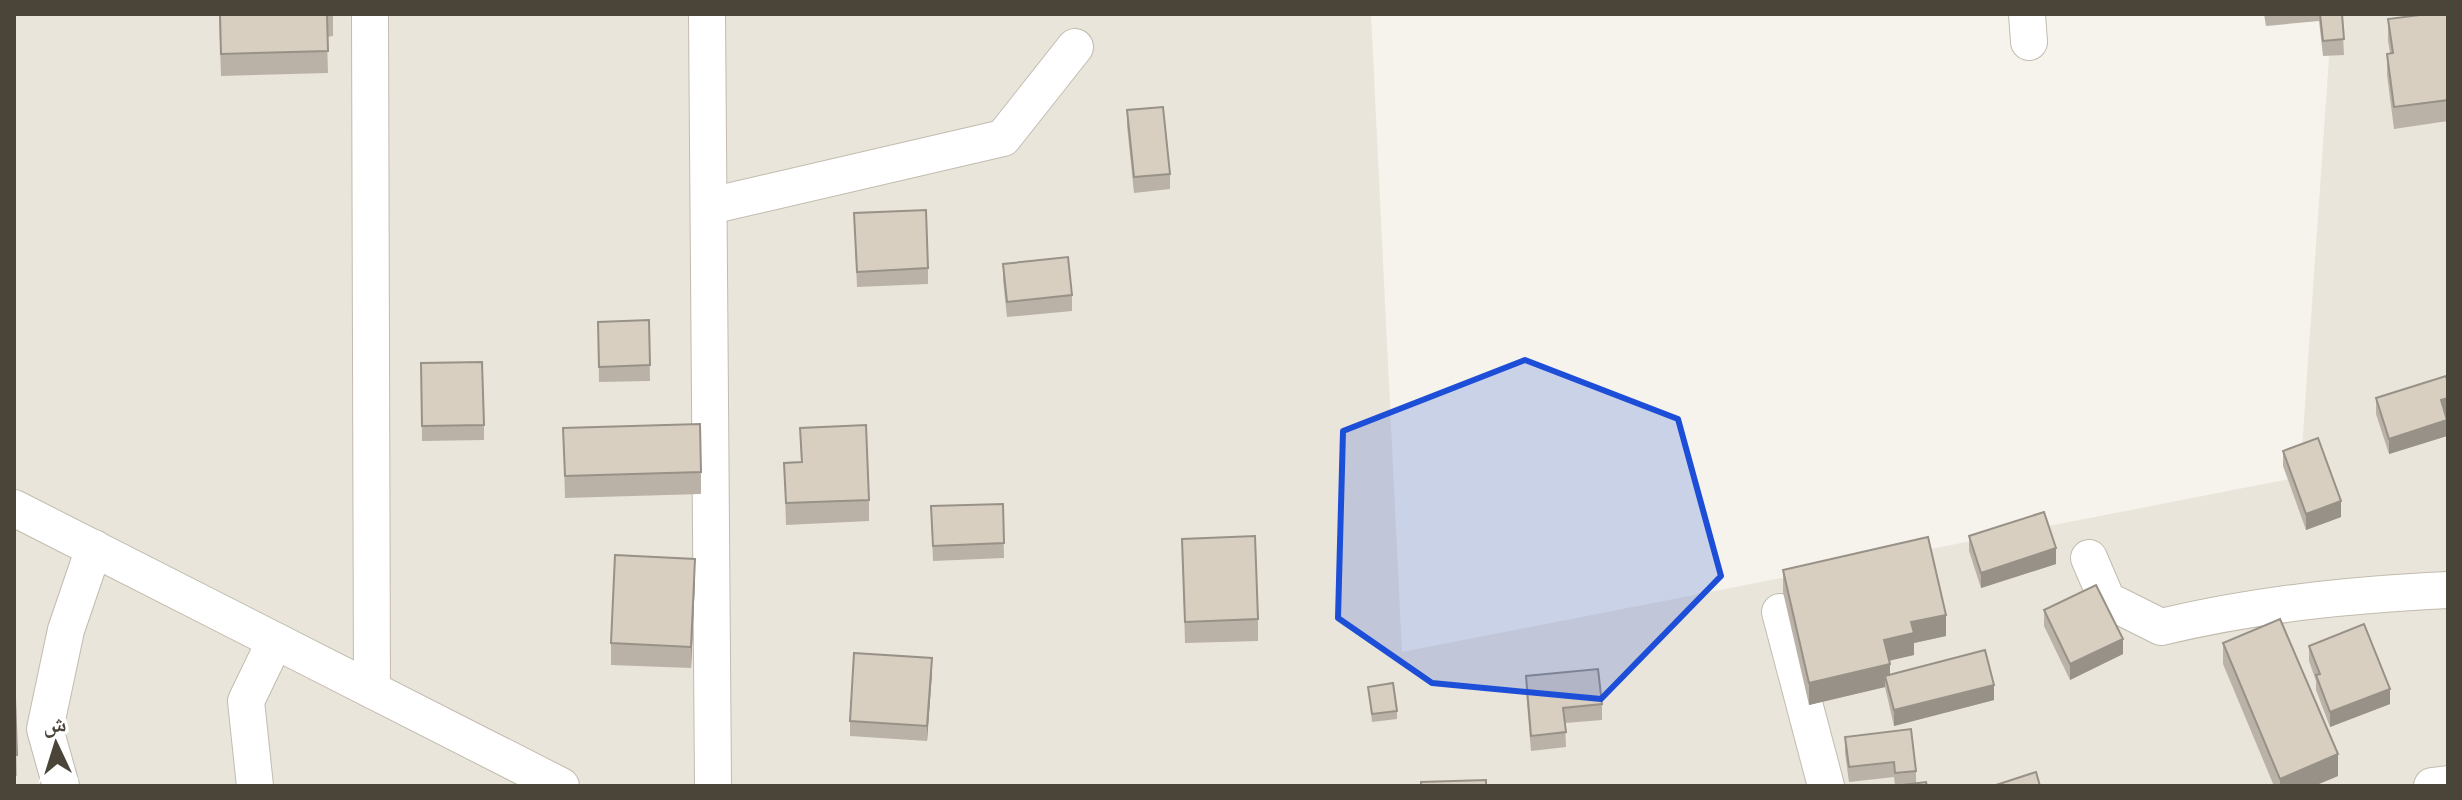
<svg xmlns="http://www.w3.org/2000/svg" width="2462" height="800" font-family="'DM Sans','Noto Naskh Arabic',sans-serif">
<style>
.residential{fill:#eae5da}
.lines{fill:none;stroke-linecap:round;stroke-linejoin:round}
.minor-casing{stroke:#c2bbae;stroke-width:38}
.minor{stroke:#fff;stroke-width:36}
.wall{fill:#bab2a6}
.shaded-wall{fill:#979187}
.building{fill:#d8cfc1;stroke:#979187;stroke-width:2}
.marked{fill:#1d4ed8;fill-opacity:0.2;stroke:#1d4ed8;stroke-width:6;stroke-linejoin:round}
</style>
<rect width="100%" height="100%" fill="#f6f3ec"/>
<path class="residential" d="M14,14h1357l31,638 898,-175 32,-463h116v772h-2434z"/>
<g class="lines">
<g class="minor-casing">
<g id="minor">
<path d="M370,14l2,676"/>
<path d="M707,14l6,772"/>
<path d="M2027,14l2,28"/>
<path d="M710,206l293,-68 72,-91"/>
<path d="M14,508l547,278"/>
<path d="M2089,558l18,42 54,27c97,-23 187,-32 287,-37"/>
<path d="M1780,612l46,174"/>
<path d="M61,786l-16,-57 21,-99 28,-82"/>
<path d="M255,786l-9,-85 29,-60"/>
<path d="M2432,786l16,-2"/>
</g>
</g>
<use href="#minor" class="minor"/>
</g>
<g class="wall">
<path d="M219,14h114v22l-6,1 1,36 -107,3z"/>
<path d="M2264,14h78l2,41 -21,1 -4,-35 -53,5z"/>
<path d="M2448,14v107l-54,8 -7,-54v-21l3,-1 -2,-12v-22z"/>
<path d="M1127,110l43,64v15l-36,4 -7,-67z"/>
<path d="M854,213l74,55v16l-71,3z"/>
<path d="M1003,264l69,31v16l-65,6 -4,-37z"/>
<path d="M649,320l1,61 -51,1 -1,-60z"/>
<path d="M421,363l63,62v15l-62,1z"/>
<path d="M2448,383v30l-3,1 2,22 -58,18 -13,-40v-16z"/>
<path d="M563,428l138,44v22l-136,4z"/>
<path d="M800,428l69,72v21l-83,4 -2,-62 17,-1z"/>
<path d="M2283,451l58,66 -35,13 -23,-64z"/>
<path d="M1003,504l1,54 -71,3 -2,-55z"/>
<path d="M1969,536l87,28 -75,24 -12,-37z"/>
<path d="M1182,539l76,80v22l-73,2z"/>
<path d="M1783,570l163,66 -32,7v12l-25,5 1,14 104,26 -100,26 -9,-39 -76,18 -26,-113z"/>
<path d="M695,580l-4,88 -80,-3v-22z"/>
<path d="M2044,610l79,44 -53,26 -26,-54z"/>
<path d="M2223,643l115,133 -24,10h-40l-51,-122z"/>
<path d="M2309,646l81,58 -60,23 -14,-37v-9l-7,-20z"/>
<path d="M14,669l3,107h-3z"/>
<path d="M932,673l-5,68 -77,-5v-15z"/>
<path d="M1526,676l76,28v16l-37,3 1,24 -35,4 -5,-60z"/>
<path d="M1368,687l29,24v8l-25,3z"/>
<path d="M1845,737l71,34v13l-21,2 -1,-9 -45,5 -4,-29z"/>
</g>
<g class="shaded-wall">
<path d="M2448,398v15l-7,3v-16z"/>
<path d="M2447,420v16l-58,18v-15z"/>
<path d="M2341,501v16l-35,13v-16z"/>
<path d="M2056,548v16l-75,24v-15z"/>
<path d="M695,559v21l-4,88v-21z"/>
<path d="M1946,615v21l-32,7v12l-30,7v-22l27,-18z"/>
<path d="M2123,639v15l-53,26v-16z"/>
<path d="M932,658v15l-5,68v-15z"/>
<path d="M1890,664v22l-5,-10v11l-76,18v-22z"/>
<path d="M1994,685v15l-100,26v-16z"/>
<path d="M2390,689v15l-60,23v-15z"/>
<path d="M2338,754v22l-24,10h-34v-7z"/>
</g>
<g class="building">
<path d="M220,14h113l-6,1 1,36 -107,3z"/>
<path d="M2320,14h22l2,25 -21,2z"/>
<path d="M2428,14h20v86l-54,7 -7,-53 6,-1 -5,-34z"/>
<path d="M1163,107l7,67 -36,3 -7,-67z"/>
<path d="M926,210l2,58 -71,4 -3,-59z"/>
<path d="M1068,257l4,38 -65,7 -4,-38z"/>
<path d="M649,320l1,45 -51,2 -1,-45z"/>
<path d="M482,362l2,63 -62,1 -1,-63z"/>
<path d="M2446,376l2,7v15l-7,2 6,20 -58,19 -13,-41z"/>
<path d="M700,424l1,48 -136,4 -2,-48z"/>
<path d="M866,425l3,75 -83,3 -2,-40 18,-1 -2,-34z"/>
<path d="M2318,438l23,63 -35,13 -23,-63z"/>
<path d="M1003,504l1,39 -71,3 -2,-40z"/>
<path d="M2044,512l12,36 -75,25 -12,-37z"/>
<path d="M1255,536l3,83 -73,3 -3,-83z"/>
<path d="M1928,537l18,78 -35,7 3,11 -30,7 6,24 -81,19 -26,-113z"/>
<path d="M615,555l80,4 -4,88 -80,-4z"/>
<path d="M2096,585l27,54 -53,25 -26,-54z"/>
<path d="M2280,619l58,135 -58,25 -57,-136z"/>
<path d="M2364,624l26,65 -60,23 -14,-37 4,-1 -11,-28z"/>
<path d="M1985,650l9,35 -100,25 -9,-34z"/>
<path d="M854,653l78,5 -5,68 -77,-5z"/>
<path d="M14,669l3,86h-3z"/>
<path d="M1598,669l4,35 -39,4 3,24 -35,4 -5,-60z"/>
<path d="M1393,683l4,28 -25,3 -4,-27z"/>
<path d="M1911,729l5,42 -21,2 -1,-11 -45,5 -4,-30z"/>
<path d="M2036,772l4,14h-47z"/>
<path d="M1486,780v6h-65v-4z"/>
<path d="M1926,782l1,4h-33z"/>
</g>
<path class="marked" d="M1525,360l153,59 43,157 -120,123 -169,-16 -94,-65 5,-187z"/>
<rect width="2462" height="800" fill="none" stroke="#4b4439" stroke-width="32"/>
<g transform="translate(56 744) rotate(356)" stroke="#ffffff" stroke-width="6" paint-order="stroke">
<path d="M0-6L14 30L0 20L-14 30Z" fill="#4b4439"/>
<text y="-12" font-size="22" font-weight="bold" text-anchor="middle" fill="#4b4439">ش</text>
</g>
</svg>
